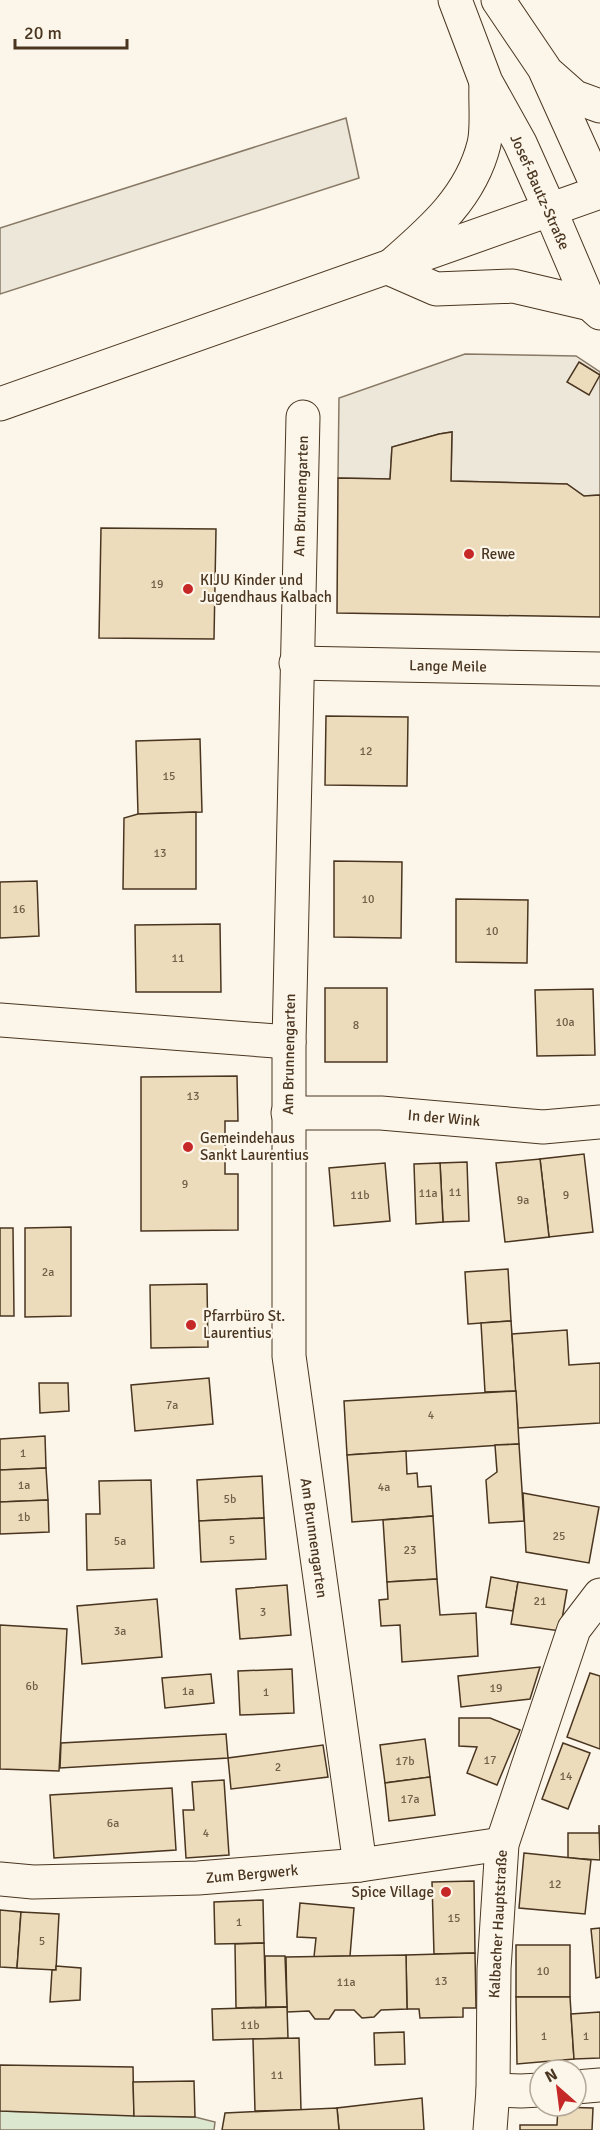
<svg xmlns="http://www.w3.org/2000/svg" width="600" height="2130" font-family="Signika,sans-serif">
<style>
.green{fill:#dce7d0;stroke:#887966;stroke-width:1.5}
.parking{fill:#ede7d9;stroke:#887966;stroke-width:1.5}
.building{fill:#ecdcbc;stroke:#4a3520;stroke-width:1.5}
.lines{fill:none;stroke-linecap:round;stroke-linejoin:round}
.street-casing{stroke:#4a3520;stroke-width:35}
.secondary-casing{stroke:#4a3520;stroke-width:35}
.street{stroke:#fbf6e9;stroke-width:33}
.secondary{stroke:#fbf6e9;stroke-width:33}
.poi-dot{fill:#c62828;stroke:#fbf6e9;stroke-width:2}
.labels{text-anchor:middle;stroke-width:4.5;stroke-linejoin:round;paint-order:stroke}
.number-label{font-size:12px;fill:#725f47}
.street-label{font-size:15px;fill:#4a3520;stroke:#fbf6e9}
.poi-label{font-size:15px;fill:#4a3520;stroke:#fbf6e9;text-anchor:start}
</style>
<rect width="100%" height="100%" fill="#fbf6e9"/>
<path class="green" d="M0,2111l195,6 20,5 -1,8h-214z"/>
<g class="parking">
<path d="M346,118l13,60 -359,116v-66z"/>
<path d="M465,354l111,2 24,16v123l-16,1 -17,-12 -116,-3 1,-49 -13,2 -47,13 -2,32 -52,-1 1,-80z"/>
</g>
<g class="building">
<path d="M579,362l21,13 -11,20 -22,-13z"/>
<path d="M452,432l-1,49 116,3 17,12 16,-1v122l-263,-4 1,-135 52,1 2,-32 47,-13z"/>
<path d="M101,528l115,1 -2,110 -115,-1z"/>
<path d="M326,716l82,1 -1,69 -82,-1z"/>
<path d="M200,739l2,73 -64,2 -2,-73z"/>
<path d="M196,812v77h-73l1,-71 14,-4z"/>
<path d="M334,861l68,1 -1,76 -67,-1z"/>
<path d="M37,881l2,55 -39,2v-56z"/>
<path d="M456,899l72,1 -1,63 -71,-1z"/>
<path d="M220,924l1,68h-85l-1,-67z"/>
<rect x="325" y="988" width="62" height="74"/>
<path d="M593,989l2,66 -58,1 -2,-66z"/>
<path d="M237,1076l1,45h-13v53h13v56l-97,1v-154z"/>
<path d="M584,1154l9,78 -44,5 -9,-78z"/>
<path d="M540,1159l9,78 -44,5 -9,-79z"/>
<path d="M467,1162l2,59 -26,1 -3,-59z"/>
<path d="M385,1163l5,58 -56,5 -5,-58z"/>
<path d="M440,1163l3,59 -27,2 -2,-60z"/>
<path d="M71,1227v89l-46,1v-89z"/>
<path d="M0,1228h13l1,88h-14z"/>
<path d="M508,1269l3,52 -43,3 -3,-52z"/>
<path d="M207,1284l1,63 -57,1 -1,-63z"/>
<path d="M511,1321l5,70 -31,1 -4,-69z"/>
<path d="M567,1330l2,35 31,-2v60l-82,5 -6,-94z"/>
<path d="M209,1378l4,46 -78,7 -4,-46z"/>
<path d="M39,1383h29l1,28 -29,2z"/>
<path d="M516,1391l3,53 -172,11 -3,-54z"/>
<path d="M45,1436l1,32 -46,2v-31z"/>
<path d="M519,1444l5,77 -35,2 -3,-43 11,-8 -2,-27z"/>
<path d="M406,1451l1,23 10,-1 1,14 13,-1 2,30 -81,6 -5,-67z"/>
<path d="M46,1468l2,32 -48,2v-32z"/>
<path d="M262,1476l2,42 -65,3 -2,-41z"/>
<path d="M151,1480l3,88 -67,2 -1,-56h14l-1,-33z"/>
<path d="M523,1493l76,14 -10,56 -63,-11z"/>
<path d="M48,1500l1,32 -49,2v-32z"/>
<path d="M433,1516l4,63 -50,3 -4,-62z"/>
<path d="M264,1518l2,41 -65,3 -2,-41z"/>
<path d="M491,1577l27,5 -5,29 -27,-4z"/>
<path d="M437,1579l3,36 36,-2 2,43 -76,6 -2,-37 -19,1 -2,-26 9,-1 -1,-17z"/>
<path d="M518,1582l49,8 -7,41 -49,-7z"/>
<path d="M287,1585l4,50 -51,4 -4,-50z"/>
<path d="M157,1599l5,58 -80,7 -5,-58z"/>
<path d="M0,1625l67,4 -8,142 -59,-2z"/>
<path d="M540,1667l-10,32 -69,8 -3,-31z"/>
<path d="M292,1669l2,44 -54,2 -2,-44z"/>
<path d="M590,1673l10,3v73l-33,-12z"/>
<path d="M211,1674l3,29 -49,5 -3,-30z"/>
<path d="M459,1718h31l30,12 -23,55 -30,-12 10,-26 -18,-1z"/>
<path d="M226,1734l2,24 -168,10 1,-25z"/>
<path d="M425,1739l5,38 -45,6 -5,-38z"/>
<path d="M563,1743l27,10 -22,56 -26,-10z"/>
<path d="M323,1745l5,32 -97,12 -3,-31z"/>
<path d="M430,1777l5,38 -46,6 -4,-38z"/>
<path d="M224,1780l5,75 -43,3 -3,-48h11l-2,-28z"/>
<path d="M172,1788l4,62 -122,8 -4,-63z"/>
<path d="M599,1825l1,35 -32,-2v-25h31z"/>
<path d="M524,1853l67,7 -6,54 -66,-6z"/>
<path d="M474,1881l1,72 -41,1 -2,-72z"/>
<path d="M263,1900l1,43 -49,1 -1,-42z"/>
<path d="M300,1903l54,5 -4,48 -36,1 2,-19 -19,-1z"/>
<path d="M0,1910l21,2 -4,56 -17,-1z"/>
<path d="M21,1912l38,2 -3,56 -39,-2z"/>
<path d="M600,1928v49l-4,1 -5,-49z"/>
<path d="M264,1943l2,64 -30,1 -1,-64z"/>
<rect x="516" y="1945" width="54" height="52"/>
<path d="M475,1953l1,55h-13v9l-43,1 -1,-9h-12l-1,-54z"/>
<path d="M406,1955l1,54 -26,1 -7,7 -12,1 -8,-8h-19l-6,9h-14l-6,-8 -22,1 -1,-55z"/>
<path d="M265,1956h20l2,51h-21z"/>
<path d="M56,1966l25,2 -1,32 -30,2 2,-32h4z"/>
<path d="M516,1997h54l4,62 -57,5z"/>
<path d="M287,2007l1,31 -75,2 -1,-31z"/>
<path d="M600,2012v46l-26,1 -3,-45z"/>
<path d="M404,2032l1,32 -30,1 -1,-32z"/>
<path d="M299,2038l2,72 -46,1 -2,-72z"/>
<path d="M0,2065l133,2 1,49 -134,-5z"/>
<path d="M194,2081l1,36 -61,-1 -1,-34z"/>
<path d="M422,2098l2,32h-85l-2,-22z"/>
<path d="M558,2107l35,1 -1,22h-72v-5h37z"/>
<path d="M337,2108l2,22h-117l3,-17z"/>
</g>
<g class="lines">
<g class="street-casing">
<g id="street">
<path d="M455,0l31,82 34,61 30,67"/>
<path d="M498,0l46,68 56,124"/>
<path d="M549,74l26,23 25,9"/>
<path d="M392,265c39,-34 79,-68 92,-121 4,-17 1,-42 2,-60"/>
<path d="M303,417l-14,625v314l71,509"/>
<path d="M296,663l304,6"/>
<path d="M0,1020l289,22"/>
<path d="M288,1113h93l162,14 57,-5"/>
<path d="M0,1879l33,3 165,-4 162,-13 142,-21"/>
<path d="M576,2087l24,-2"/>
<path d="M493,2090l28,1 19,-1"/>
<path d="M490,2130l3,-40 1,-121 8,-125 72,-215 26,-34"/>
</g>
</g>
<g class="secondary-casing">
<g id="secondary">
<path d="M550,210l40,94 10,9"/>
<path d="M388,268l48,21 77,-3 77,18"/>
<path d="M0,404l600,-212"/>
</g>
</g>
<use href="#street" class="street"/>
<use href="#secondary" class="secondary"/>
</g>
<g class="poi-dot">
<circle cx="469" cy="554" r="6"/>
<circle cx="188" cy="589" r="6"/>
<circle cx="188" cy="1147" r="6"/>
<circle cx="191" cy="1325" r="6"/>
<circle cx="446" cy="1892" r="6"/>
</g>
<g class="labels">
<g class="number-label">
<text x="157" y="588">19</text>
<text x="366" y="755">12</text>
<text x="169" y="780">15</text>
<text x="160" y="857">13</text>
<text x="368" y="903">10</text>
<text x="19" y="913">16</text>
<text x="492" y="935">10</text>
<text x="178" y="962">11</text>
<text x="565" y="1026">10a</text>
<text x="356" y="1029">8</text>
<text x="193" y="1100">13</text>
<text x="185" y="1188">9</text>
<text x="455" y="1196">11</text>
<text x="428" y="1197">11a</text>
<text x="360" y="1199">11b</text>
<text x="566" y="1199">9</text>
<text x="523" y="1204">9a</text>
<text x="48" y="1276">2a</text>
<text x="172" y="1409">7a</text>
<text x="431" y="1419">4</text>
<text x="23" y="1457">1</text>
<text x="24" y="1489">1a</text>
<text x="384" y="1491">4a</text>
<text x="230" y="1503">5b</text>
<text x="24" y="1521">1b</text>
<text x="559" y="1540">25</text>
<text x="232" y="1544">5</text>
<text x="120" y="1545">5a</text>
<text x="410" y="1554">23</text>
<text x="540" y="1605">21</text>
<text x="263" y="1616">3</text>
<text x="120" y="1635">3a</text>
<text x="32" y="1690">6b</text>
<text x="496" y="1692">19</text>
<text x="188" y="1695">1a</text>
<text x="266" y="1696">1</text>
<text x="490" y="1764">17</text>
<text x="405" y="1765">17b</text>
<text x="278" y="1771">2</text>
<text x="566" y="1780">14</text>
<text x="410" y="1803">17a</text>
<text x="113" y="1827">6a</text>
<text x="206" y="1837">4</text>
<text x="555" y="1888">12</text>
<text x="454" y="1922">15</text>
<text x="239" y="1926">1</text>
<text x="42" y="1945">5</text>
<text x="543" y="1975">10</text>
<text x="441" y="1985">13</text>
<text x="346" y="1986">11a</text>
<text x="250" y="2029">11b</text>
<text x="544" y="2040">1</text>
<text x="586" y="2040">1</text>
<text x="277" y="2079">11</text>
</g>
<g class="street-label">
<text transform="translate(540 192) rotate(66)" y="5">Josef-Bautz-Straße</text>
<text transform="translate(301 496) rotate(-88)" y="5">Am Brunnengarten</text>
<text transform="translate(448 666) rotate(1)" y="5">Lange Meile</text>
<text transform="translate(289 1054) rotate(-89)" y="5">Am Brunnengarten</text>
<text transform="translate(444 1118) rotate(5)" y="5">In der Wink</text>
<text transform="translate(314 1538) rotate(82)" y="5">Am Brunnengarten</text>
<text transform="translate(252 1874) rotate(-5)" y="5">Zum Bergwerk</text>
<text transform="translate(498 1924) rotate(-87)" y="5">Kalbacher Hauptstraße</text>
</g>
<g class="poi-label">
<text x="481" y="559">Rewe</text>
<text x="200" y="585">KIJU Kinder und<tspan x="200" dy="17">Jugendhaus Kalbach</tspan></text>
<text x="200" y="1143">Gemeindehaus<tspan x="200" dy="17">Sankt Laurentius</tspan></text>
<text x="203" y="1321">Pfarrbüro St.<tspan x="203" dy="17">Laurentius</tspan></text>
<text x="434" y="1897" text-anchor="end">Spice Village</text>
</g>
</g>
<g transform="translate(558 2088) rotate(332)"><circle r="28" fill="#fbf6e9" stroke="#b4a999" stroke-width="1.5"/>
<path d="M0-4.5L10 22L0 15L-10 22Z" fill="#c62828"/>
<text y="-9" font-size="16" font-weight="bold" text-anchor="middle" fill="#4a3520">N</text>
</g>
<path d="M15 39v9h112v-9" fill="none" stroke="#4a3520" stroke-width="3"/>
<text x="24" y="39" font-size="18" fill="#4a3520" stroke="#fbf6e9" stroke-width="4.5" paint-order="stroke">20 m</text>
</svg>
